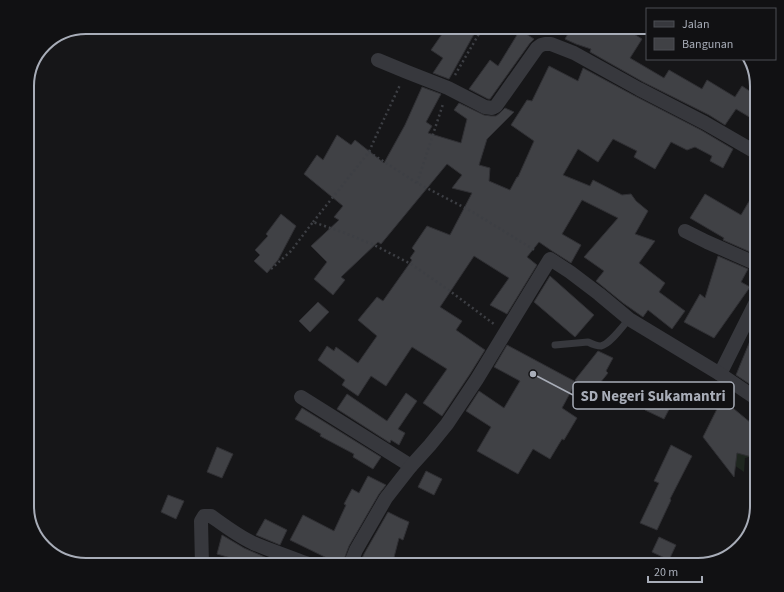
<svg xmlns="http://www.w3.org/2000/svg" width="784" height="592" font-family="'Source Sans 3',sans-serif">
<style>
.green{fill:#1e261f}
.building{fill:#404145;stroke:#303034}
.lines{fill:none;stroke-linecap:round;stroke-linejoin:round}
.path{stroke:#3d3f44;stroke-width:2.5;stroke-dasharray:2 3;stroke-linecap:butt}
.lane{stroke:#37383d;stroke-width:7}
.street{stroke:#37383d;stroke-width:14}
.rim{fill:none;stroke:#a8adb8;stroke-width:2}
.leader{fill:none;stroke:#a8adb8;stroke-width:1.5}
.callout-dot{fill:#a8adb8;stroke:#111113;stroke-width:1.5}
.callout{fill:#111113;stroke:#a8adb8;stroke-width:1.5}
.callout-label{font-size:15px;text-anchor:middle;font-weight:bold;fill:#a8adb8}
</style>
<rect width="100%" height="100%" fill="#161618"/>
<path class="green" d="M729,441l24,15 -8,2 -1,14 -24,-17z"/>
<g class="building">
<path d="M447,27h31l-29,52 -16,-6 10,-15 -12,-8z"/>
<path d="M572,27h51l19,12 -12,19 34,20 5,-8 33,19 5,-9 28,17 7,-11 15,10v12l-6,10 -15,-9 -11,16 -16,-10 -66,-33 -53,-30 1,-3 -15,-5 -11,-5z"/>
<path d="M520,30l14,9 -4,4 -40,56h-2l-19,-10 21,-29 8,6z"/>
<path d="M549,66l29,15 5,-13 52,28 66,34 32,19 -10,19 -13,-7 2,-5 -17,-9 -8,3 -16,-8 -16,27 -21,-12 3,-6 -24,-12 -15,23 -20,-13 -15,26 27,11 3,-6 29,15 9,-1 5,7 12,10 -13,23 20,7 -16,22 26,20 -6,9 26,19 -13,18 -24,-19 -5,7 -20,-14 -27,-22 8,-10 -20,-14 34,-39 -36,-18 -20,34 19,11 -10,18 -19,-12 -13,-9 -12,15 10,8 -30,49 -17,-9 19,-27 -35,-22 -34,51 22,14 -6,9 29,20 -15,24 -28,42 -19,-13 24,-34 -35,-22 -26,39 -15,-10 -13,20 -16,-11 3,-5 -27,-20 9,-14 7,5 2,-4 22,16 19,-27 -19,-16 19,-23 6,4 29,-41 -2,-2 5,-7 -3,-3 15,-22 23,9 22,-42 -20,-5 10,-13 -15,-11 -66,80 -3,-2 -37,35 4,3 -12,15 -19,-16 13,-17 -16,-16 28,-26 -5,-3 9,-11 -39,-32 13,-19 6,5 14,-25 14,10 4,-5 29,23 21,-38 17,-38 19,7 -15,28 6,4 -4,7 33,10 6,-24 -13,-9 5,-7 25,12 7,1h5l4,-3 5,-5 9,4 -27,27 -8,26 11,3 -1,13 21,9 7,-13h1l16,-36 -23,-16 16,-25 5,1z"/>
<path d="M757,188v67l-34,-15 1,-2 -34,-20 15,-24 36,21z"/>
<path d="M281,214l15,12 -18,34 -11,13 -13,-12 6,-6 -5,-5 13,-14 -2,-2z"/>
<path d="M718,256l30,13 -7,13 9,5 -36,51 -30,-16 16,-28 5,4z"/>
<path d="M550,276l44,39 -19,22 -41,-35z"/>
<path d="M318,302l11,10 -19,20 -11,-11z"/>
<path d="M757,324v65l-21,-14z"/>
<path d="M507,345l69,37 -14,26 15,10 -13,22 -2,-1 -12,20 -17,-10 -15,25 -41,-23 14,-24 -25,-16 13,-20 25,17 16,-27 -26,-14z"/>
<path d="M598,351l15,7 -7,13 2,2 -16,20 -17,-13z"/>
<path d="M658,382l20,10 -14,27 -19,-9 2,-5 -13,-7 6,-12 13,6z"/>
<path d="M406,393l11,8 -19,28 7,4 -6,12 -8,-5 -1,3 -53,-34 10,-15 40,27z"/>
<path d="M722,399l35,29v19l-5,10 -15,-4 -3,24 -31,-40z"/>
<path d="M302,408l79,49 -8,12 -20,-12 1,-3 -34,-18 1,-2 -26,-15z"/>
<path d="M671,445l21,11 -22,43 1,1 -14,30 -17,-7 19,-40 -5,-2z"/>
<path d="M217,447l16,7 -11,24 -15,-6z"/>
<path d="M426,471l16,8 -8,16 -16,-8z"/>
<path d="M368,476l18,9 -7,9 -30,52 -7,19h-14l3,-5 -41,-20 13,-25 31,16 12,-26 -2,-1 8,-15 7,4z"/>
<path d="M168,495l16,6 -8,18 -15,-7z"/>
<path d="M388,512l12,6 9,4 -6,18 -4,-2 -7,27h-33l5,-11z"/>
<path d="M265,519l22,11 -7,15 -24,-10z"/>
<path d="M222,535l22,13 23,10 -1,7h-26l1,-4 -24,-7z"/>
<path d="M659,537l17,8 -7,15 -17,-8z"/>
</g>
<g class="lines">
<g class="path">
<path d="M455,75l28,-48"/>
<path d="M369,152l48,31 54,28 65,40"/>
<path d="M417,183l26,-79"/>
<path d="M313,222l56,-70 7,-16 24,-51"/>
<path d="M271,269l20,-18 22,-29 32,11 29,12 37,19 39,27 44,33"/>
</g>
<path class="lane" d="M555,345l33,-3c4,2 8,4 13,4 9,-2 22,-20 28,-27"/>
<g class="street">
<path d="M378,60l29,12 41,16 37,19 7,1 4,-2 41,-58 4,-3 4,-1h6l23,9 65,36 66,34 52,30"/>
<path d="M685,231l22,11 50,22"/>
<path d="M720,374l37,-74"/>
<path d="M301,397l110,69"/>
<path d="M202,565l-1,-44 3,-5h7c14,10 27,20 42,27 19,8 39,15 58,22"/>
<path d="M350,565l6,-15 4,-7 26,-45 25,-32 19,-21 17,-21 30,-45 73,-120 20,13 29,22 30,25 91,55 37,25"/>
</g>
</g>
<path d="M0 0H784V592H0ZM86 34H698A52 52 0 0 1 750 86V506A52 52 0 0 1 698 558H86A52 52 0 0 1 34 506V86A52 52 0 0 1 86 34Z" fill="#111113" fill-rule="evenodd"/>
<path class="rim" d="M86 34H698A52 52 0 0 1 750 86V506A52 52 0 0 1 698 558H86A52 52 0 0 1 34 506V86A52 52 0 0 1 86 34Z"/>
<path class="leader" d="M533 374L573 395"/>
<circle class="callout-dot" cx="533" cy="374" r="4"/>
<rect class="callout" x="573" y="382" width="161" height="27" rx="4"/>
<g class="callout-label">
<text x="653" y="401">SD Negeri Sukamantri</text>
</g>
<rect x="646" y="8" width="130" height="52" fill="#111113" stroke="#4d4f55"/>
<rect x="654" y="21" width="20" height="6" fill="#37383d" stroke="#4d4f55"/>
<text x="682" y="28" font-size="12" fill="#a8adb8">Jalan</text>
<rect x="654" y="38" width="20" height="12" fill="#404145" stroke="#4d4f55"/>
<text x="682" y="48" font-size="12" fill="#a8adb8">Bangunan</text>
<path d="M648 576v6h54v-6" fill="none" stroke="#a8adb8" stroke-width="2"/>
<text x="654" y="576" font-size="12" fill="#a8adb8" stroke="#111113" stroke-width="3" paint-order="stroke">20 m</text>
</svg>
